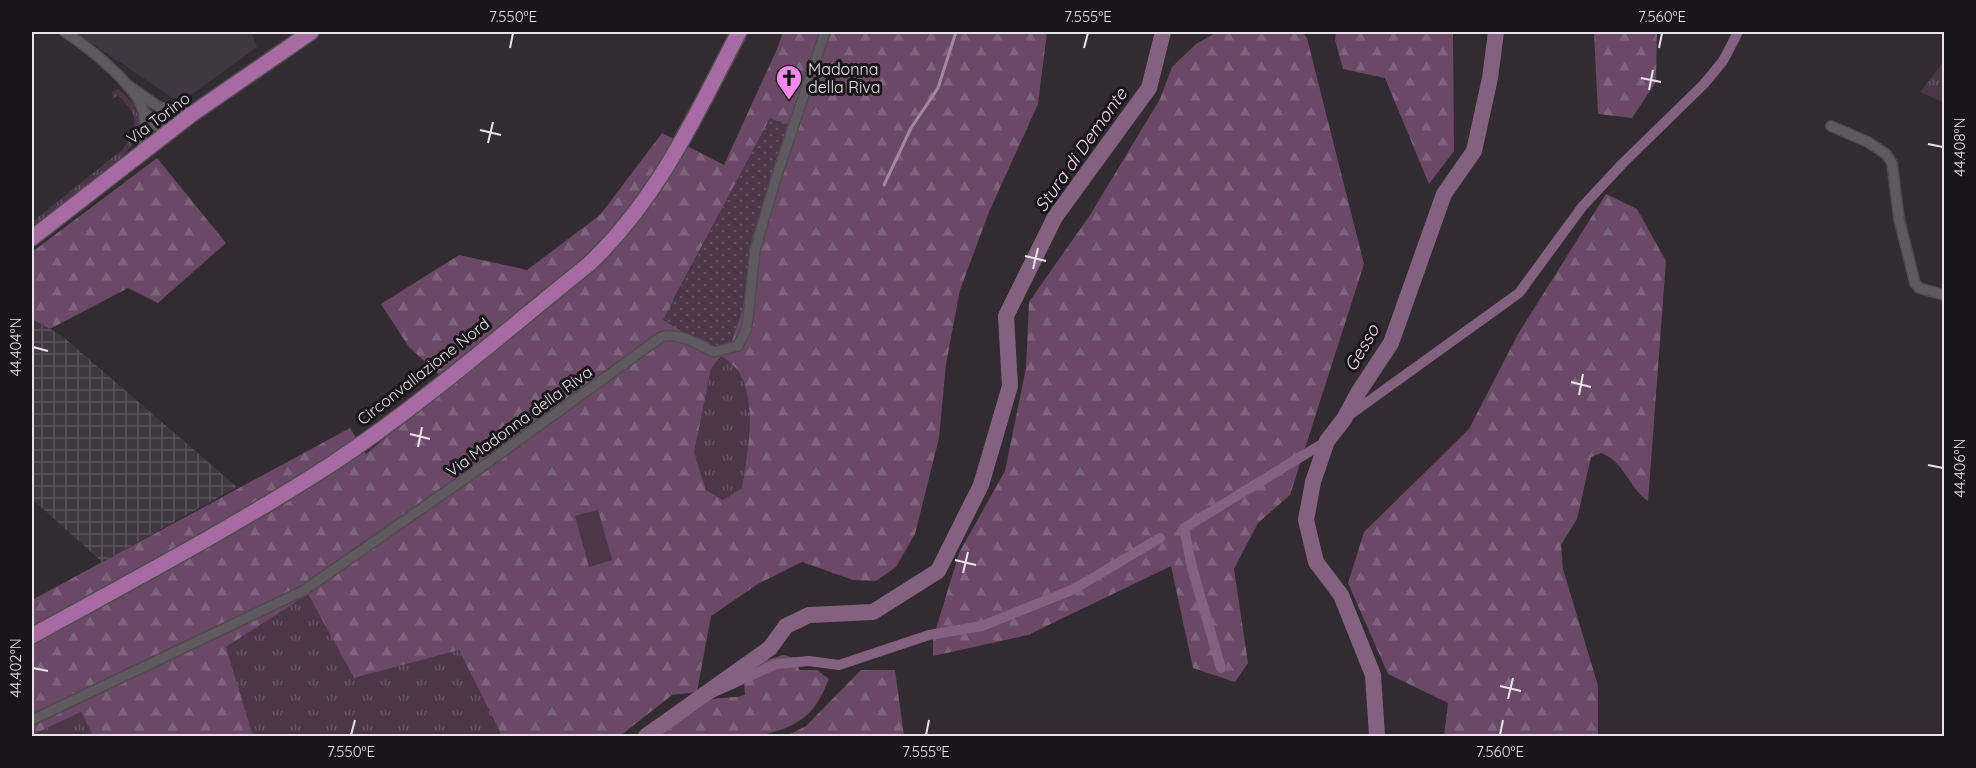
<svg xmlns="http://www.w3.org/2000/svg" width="1976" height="768" font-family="Quicksand,sans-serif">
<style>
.built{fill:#413740}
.industrial{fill:url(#industrial-grid)}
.grass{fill:url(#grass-tufts)}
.forest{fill:url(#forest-firs);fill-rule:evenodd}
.park{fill:#4b3748}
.garden{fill:url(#garden-dots)}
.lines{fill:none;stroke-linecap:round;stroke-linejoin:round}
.stream{stroke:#a2889f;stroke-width:3}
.canal{stroke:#846180;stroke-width:10}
.river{stroke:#846180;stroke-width:16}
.minor-casing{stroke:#4f4b4f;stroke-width:12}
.primary-casing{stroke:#4f4b4f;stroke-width:18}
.minor{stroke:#605a5f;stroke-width:9}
.primary{stroke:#a86aa2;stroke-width:15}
.ticks{fill:none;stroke:#e7e4e7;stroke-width:2}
.labels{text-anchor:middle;stroke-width:6;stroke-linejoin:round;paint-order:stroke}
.poi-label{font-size:16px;fill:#e7e4e7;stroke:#181618;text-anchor:start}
.street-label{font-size:16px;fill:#e7e4e7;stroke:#181618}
.water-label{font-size:18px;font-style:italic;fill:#fad6f5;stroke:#181618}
.neatline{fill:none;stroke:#e7e4e7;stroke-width:2}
.ticks-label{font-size:15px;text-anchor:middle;fill:#e7e4e7}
</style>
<defs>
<pattern id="industrial-grid" width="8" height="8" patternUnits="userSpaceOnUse" patternTransform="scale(1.5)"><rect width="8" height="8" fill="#413740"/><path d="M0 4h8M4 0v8" fill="none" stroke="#5c545c"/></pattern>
<pattern id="grass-tufts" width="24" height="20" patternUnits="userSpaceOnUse" patternTransform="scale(1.5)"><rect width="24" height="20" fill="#4b3748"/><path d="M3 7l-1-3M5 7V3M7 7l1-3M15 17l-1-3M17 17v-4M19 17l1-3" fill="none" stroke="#655462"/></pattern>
<pattern id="forest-firs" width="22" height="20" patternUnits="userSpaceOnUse" patternTransform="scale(1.5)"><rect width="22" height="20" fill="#6a4866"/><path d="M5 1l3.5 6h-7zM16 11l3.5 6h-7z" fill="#7f627c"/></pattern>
<pattern id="garden-dots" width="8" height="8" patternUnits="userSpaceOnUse" patternTransform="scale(1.5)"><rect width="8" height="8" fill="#4b3748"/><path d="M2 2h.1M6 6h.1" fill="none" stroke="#655462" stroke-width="1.8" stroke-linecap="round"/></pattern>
</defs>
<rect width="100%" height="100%" fill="#322c31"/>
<path class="built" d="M75,32h176l6,15 -77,56z"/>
<path class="industrial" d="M32,319l29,16 176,152 -135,75 -70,-63z"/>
<g class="grass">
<path d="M1943,62l1,1 -1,39 -23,-10z"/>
<path d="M118,89c51,39 -4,78 -36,103 -17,13 -34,26 -50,39v-9l91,-73c17,-24 15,-34 -5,-54l-5,4 -1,-7z"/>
<path d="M721,355c5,5 14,11 18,16 19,35 8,80 3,117l-19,12 -17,-10 -12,-37 17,-84z"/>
<path d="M308,593l46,85 105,-28 43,86h-249l-27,-89z"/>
<path d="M81,712l12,24h-61v-1z"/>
</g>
<g class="forest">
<path d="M783,32h264l-9,72 -49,108 -29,78 -14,74 -7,74 -24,96 -19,33 -20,14 -23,-1 -51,-18 -44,22 -47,32 -14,76 -25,3 -52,41h-118l-43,-86 -105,28 -46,-84 -82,53 27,89h-160l-12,-24 -49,23v-135l318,-172 16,26 83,-70 -40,-37 -28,-43 78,-49 68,15 73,-55 62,-82 62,32 53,-116zM770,119l21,7 -42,147 -76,27zM721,356c6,4 14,10 18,16 19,34 8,79 3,116l-19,12 -17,-10 -12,-37 17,-84z"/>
<path d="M1217,32h85l5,6 57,226 -74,231 -32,28 -24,46 14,94 -13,19 -42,-14 -22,-102 -143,69 -95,21v-17l26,-86 46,-82 21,-103 3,-66 61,-87 70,-116 12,-32 24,-23z"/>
<path d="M1336,32h117l1,119 -25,33 -44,-106 -42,-9 -8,-29z"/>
<path d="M1594,32h63l-1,50 -24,36 -34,-4z"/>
<path d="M157,158l69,85 -68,60 -30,-15 -78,41 -18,-10v-67z"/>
<path d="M1606,194l31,15 29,52 -18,240c-20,-14 -23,-39 -47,-48l-10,4 -14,62 -16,26 2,24 35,117v50h-154l4,-33 -60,-29 -40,-91 16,-51 105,-103 49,-95z"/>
<path d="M783,655l13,3 3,12h18l12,9c-5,11 -10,24 -19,33 -34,35 -108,25 -153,24 5,-5 44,-33 50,-35 12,-5 26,-2 38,-6l-1,-11 16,-22z"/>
<path d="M861,670h34l9,66h-118l20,-10z"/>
</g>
<path class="park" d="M598,510l14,50 -23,7 -14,-51z"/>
<path class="garden" d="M770,118l21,8 -42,147 -6,35 -13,39 -19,2 -48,-29z"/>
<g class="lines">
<path class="stream" d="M884,185l27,-57 27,-40 18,-56"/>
<g class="canal">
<path d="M1344,419l175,-126 63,-86 41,-44 81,-79 19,-23 15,-29"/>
<path d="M1221,668l-29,-100 -8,-40 143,-87"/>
<path d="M690,703l86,-39 33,-3 30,4 90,-30 53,-9 92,-37 86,-51"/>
</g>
<g class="river">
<path d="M646,736l124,-88 16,-22 23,-11 64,-3 65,-41 43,-86 29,-99 -4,-70 49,-99 94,-129 14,-56"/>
<path d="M1377,736l-4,-61 -32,-80 -25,-33 -10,-42 7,-38 14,-41 17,-22 14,-26 33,-50 53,-149 30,-43 16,-73 6,-46"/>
</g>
<g class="minor-casing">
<g id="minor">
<path d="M65,32c23,15 69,51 78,78 4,13 -2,28 0,42"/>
<path d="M129,86l30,21 33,7"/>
<path d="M159,107l9,26"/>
<path d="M143,110l13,15 12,8"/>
<path d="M1831,126l37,16 18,12 6,9 7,56 16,64 4,5 25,7"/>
<path d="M32,720l271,-129 187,-130 171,-124c18,-5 37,7 53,15l24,-6 9,-19 8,-77 21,-72 49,-146"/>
</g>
</g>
<g class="primary-casing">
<g id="primary">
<path d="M32,238l160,-124 119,-82"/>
<path d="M32,636c99,-55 200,-108 295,-169 92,-60 176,-134 262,-203 69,-65 107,-149 150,-232"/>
</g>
</g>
<use href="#minor" class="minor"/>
<use href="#primary" class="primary"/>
</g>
<path class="ticks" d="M510,48l3,-15M1084,48l4,-15M1659,48l3,-15M1641,78l20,4M1649,90l4,-20M480,130l21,5M488,143l5,-21M1928,144l15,3M1025,256l21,5M1033,269l5,-21M33,347l15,4M1571,382l20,5M1579,395l4,-21M410,434l20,5M418,447l4,-20M1928,465l15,3M955,560l21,5M963,573l5,-21M33,668l15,3M1500,686l21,5M1508,699l5,-21M351,735l4,-15M926,735l3,-15M1500,735l3,-15"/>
<defs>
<g id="church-pin" transform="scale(1.35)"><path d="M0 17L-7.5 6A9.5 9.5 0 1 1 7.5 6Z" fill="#f688ed" stroke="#181618"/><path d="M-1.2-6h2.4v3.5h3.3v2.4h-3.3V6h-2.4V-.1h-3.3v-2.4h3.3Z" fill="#111"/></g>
</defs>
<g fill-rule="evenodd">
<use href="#church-pin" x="789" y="78"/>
</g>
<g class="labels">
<g class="poi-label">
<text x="808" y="75">Madonna<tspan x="808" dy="18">della Riva</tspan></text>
</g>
<g class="street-label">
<text transform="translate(158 118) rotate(-37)" y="6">Via Torino</text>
<text transform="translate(423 371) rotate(-38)" y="6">Circonvallazione Nord</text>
<text transform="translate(519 421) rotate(-36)" y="6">Via Madonna della Riva</text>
</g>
<g class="water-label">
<text transform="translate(1081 150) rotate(-55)" y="6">Stura di Demonte</text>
<text transform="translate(1362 348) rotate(-60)" y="6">Gesso</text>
</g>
</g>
<rect width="1976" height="768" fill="none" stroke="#181618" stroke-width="66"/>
<rect x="33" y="33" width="1910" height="702" class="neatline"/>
<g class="ticks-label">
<text x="513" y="22">7.550°E</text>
<text x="1088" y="22">7.555°E</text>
<text x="1662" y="22">7.560°E</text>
<text transform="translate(1960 147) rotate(-90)" y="5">44.408°N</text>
<text transform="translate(16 347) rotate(-90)" y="5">44.404°N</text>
<text transform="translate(1960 468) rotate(-90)" y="5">44.406°N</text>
<text transform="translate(16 668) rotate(-90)" y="5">44.402°N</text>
<text x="351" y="757">7.550°E</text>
<text x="926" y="757">7.555°E</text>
<text x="1500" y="757">7.560°E</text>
</g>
</svg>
